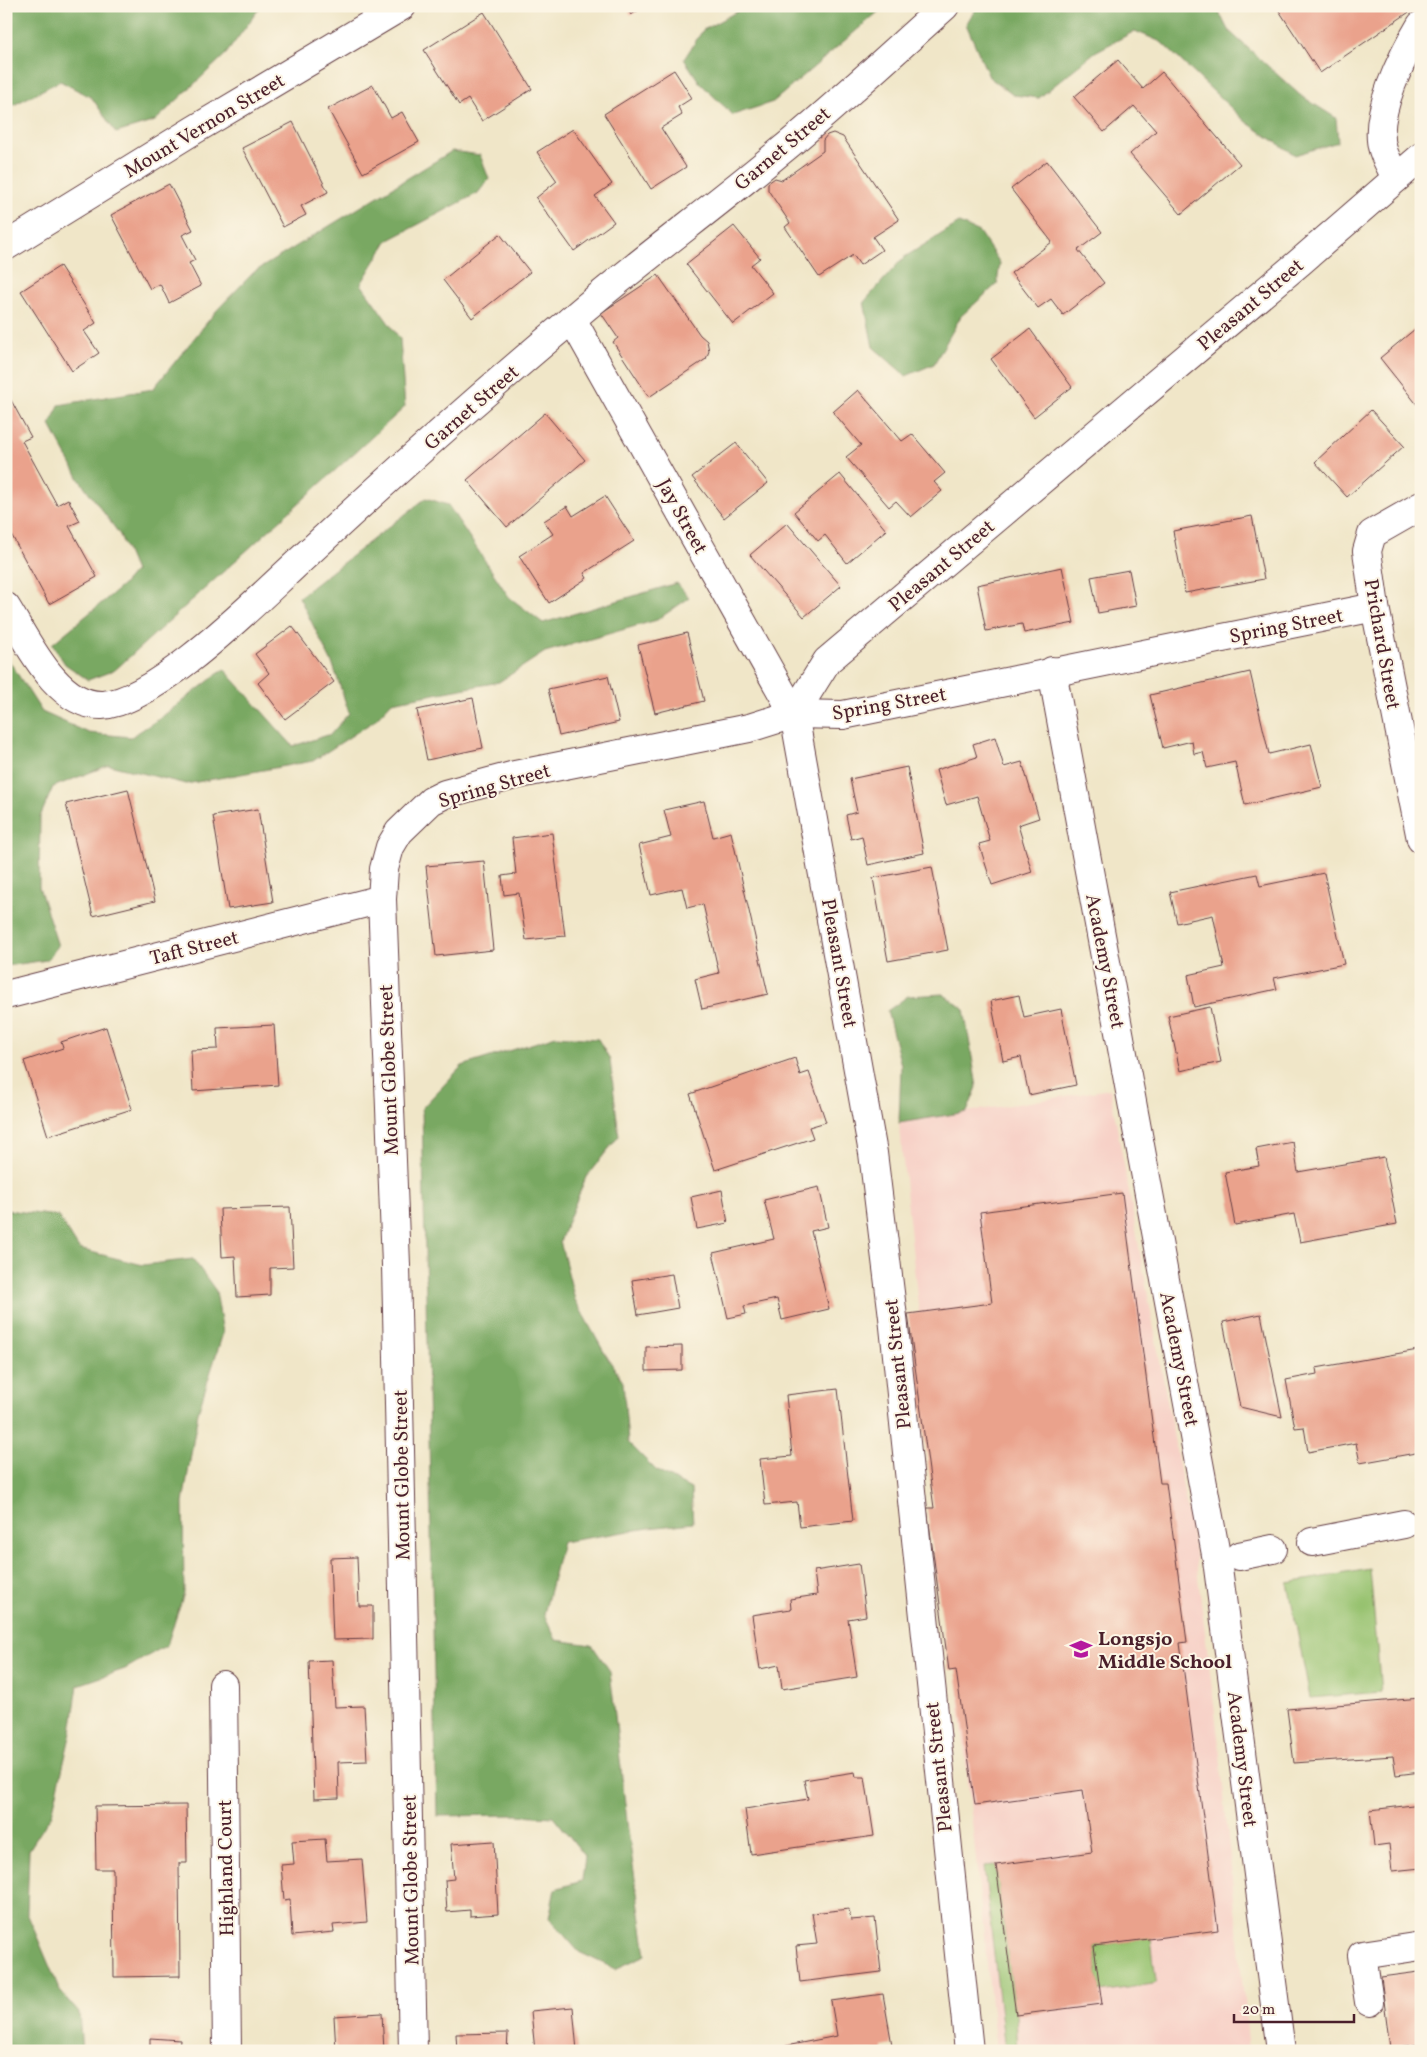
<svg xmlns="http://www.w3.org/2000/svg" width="1427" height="2057" font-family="Vollkorn,serif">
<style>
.built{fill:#f7d1c7}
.green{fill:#97c26f;stroke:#70704d}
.forest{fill:#79a862;stroke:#626446}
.building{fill:#eaa28c}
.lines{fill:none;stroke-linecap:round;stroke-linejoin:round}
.minor-casing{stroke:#633d43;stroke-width:30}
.minor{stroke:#fff;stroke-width:28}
.labels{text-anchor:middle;stroke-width:4;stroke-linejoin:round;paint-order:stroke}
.street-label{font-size:20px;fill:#4a1f2b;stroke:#fcf5e5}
.poi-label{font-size:20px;font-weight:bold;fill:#4a1f2b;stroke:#fcf5e5;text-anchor:start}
</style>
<rect width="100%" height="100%" fill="#fcf5e5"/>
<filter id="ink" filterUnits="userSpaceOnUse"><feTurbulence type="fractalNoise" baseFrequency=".02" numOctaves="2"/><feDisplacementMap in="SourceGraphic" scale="10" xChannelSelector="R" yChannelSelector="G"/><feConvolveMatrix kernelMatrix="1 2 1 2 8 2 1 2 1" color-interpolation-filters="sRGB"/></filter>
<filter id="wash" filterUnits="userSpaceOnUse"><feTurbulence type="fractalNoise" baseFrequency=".0096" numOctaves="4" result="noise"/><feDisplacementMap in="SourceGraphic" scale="20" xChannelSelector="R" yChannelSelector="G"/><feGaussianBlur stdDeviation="1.12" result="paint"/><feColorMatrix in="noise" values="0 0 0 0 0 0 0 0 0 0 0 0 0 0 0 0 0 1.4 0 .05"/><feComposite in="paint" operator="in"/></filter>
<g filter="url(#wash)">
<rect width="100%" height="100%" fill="#f0e6c8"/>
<path class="built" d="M1110,1089l85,464 24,192 30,306h-253l-97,-928z"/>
<g class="green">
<path d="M1370,1569l11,123 -71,6 -22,-115z"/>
<path d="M996,1865l20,150 2,36h-13l-21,-185z"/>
<path d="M1151,1938l5,43 -3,3 -53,8 -6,-46z"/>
</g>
<g class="forest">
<path d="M6,6h255l-35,48 -71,67 -39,12 -24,-35 -32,-17 -54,28z"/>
<path d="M747,6h138l-112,96 -40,13 -33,-32 -16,-24 19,-29z"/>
<path d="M978,6h238l12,24 72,65 36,23 2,24 -43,13 -49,-33 -85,-80 -26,-11 -40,21 -56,46 -26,-3 -24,-18 -23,-53z"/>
<path d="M452,151l28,4 9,24 -11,14 -91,48 -26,43 39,55 5,68 -290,263 -27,10 -23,-16 -13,-20 70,-58 13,-15 -15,-36 -41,-56 -29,-54 9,-20 94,-16 64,-79 37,-38z"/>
<path d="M959,223l20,9 21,31 -3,21 -36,32 -27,48 -28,12 -33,-29 -9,-45 39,-44z"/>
<path d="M426,498l22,7 61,92 34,26 134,-40 12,15 -32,22 -112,32 -46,30 -107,20 -18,19 -61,40 -127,23 -77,-19 -56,22 -13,30 -1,70 19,59 -11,14 -41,6v-310l36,56 47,21 42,4 28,-18 65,-50 69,77 38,-12 18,-21 -16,-48 -34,-68z"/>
<path d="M943,994l21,15 13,78 -10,25 -68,11 2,-58 -14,-54 21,-15z"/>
<path d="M556,1036l42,3 12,21 9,76 -33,41 -26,64 15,59 29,52 19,30 5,60 29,29 34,18 2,34 -44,5 -87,14 -18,72 12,26 36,5 18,26 18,159 18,125 -31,14 -36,-17 -30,-34 6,-29 27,-8 3,-25 -31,-39 -37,-2 -80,1 -15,-708 40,-42z"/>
<path d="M6,1210l52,6 21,33 64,16 50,-6 23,32 7,42 -25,79 -15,91 1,90 -17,52 -42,24 -47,16 -7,47 -19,82 -23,36 -2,63 33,78 19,22 3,38h-76z"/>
</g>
<g id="blocks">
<g class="building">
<path d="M626,6h19l-14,9z"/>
<path d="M1276,6h142l-98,67z"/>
<path d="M484,12l48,77 -50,32 -14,-22 -9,6 -35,-55z"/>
<path d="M1118,60l25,29 19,-17 78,92 -59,50 -51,-60 26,-23 -22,-25 -30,26 -30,-35z"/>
<path d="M674,70l18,28 -14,9 4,8 -21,13 25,39 -35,22 -47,-75z"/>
<path d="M373,85l18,33 11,-6 17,30 -56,31 -35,-64z"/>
<path d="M293,122l35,70 -27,14 5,9 -23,12 -41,-79z"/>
<path d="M573,129l39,55 -17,12 19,26 -40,29 -38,-53 21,-17 -20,-29z"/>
<path d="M833,133l10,4 56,83 -26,17 9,13 -22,15 -7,-10 -34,22 -34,-50 5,-4 -22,-33v-7l7,-5 7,2 41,-29v-11l4,-5z"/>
<path d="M1047,161l55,71 -24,18 26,33 -41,32 -12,-16 -13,9 -27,-35 41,-31 -41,-53z"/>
<path d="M169,184l24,46 -11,5 13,25 -6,3 12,23 -32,17 -9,-19 -10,5 -39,-74z"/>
<path d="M734,226l26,32 -9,7 22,28 -40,31 -47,-60z"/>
<path d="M500,234l30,38 -58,46 -29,-38z"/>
<path d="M60,266l36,57 -12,8 15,22 -27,18 -51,-80z"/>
<path d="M658,275l42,60 7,6 2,10 -3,8 -57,38 -36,-55 5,-4 -17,-25z"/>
<path d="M1421,324v81l-2,2 -39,-49z"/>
<path d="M1030,329l42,58 -38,30 -43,-58z"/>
<path d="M858,390l44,51 10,-7 33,39 -11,9 8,9 -31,26 -15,-16 -7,6 -43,-50 15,-12 -28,-33z"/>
<path d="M6,391l25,46 -9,4 35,64 11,-6 12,22 -11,5 28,51 -48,27 -38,-70 -5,3z"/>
<path d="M1371,410l33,36 -57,51 -32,-35z"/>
<path d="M545,413l40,47 -78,67 -40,-47z"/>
<path d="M736,443l32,40 -44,35 -32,-41z"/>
<path d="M840,474l46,56 -39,33 -22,-28 -7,6 -24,-29z"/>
<path d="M605,496l29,45 -50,32 3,5 -38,25 -30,-47 34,-22 -9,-13 23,-15 6,10z"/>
<path d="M1252,516l12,63 -79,14 -12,-62z"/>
<path d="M787,523l54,63 -37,31 -54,-62z"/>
<path d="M1062,567l12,56 -50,10 -2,-9 -36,7 -9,-46z"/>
<path d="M1129,570l7,36 -38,7 -7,-36z"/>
<path d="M292,626l42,56 -49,37 -27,-36 11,-10 -14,-19z"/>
<path d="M687,633l17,68 -49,12 -17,-68z"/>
<path d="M1250,672l19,82 42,-10 11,43 -77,18 -10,-43 -28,6 -4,-16 -9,2 -2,-13 -29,7 -13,-53z"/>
<path d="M608,676l11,46 -60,14 -11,-47z"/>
<path d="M473,698l10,50 -56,12 -10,-50z"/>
<path d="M995,737l9,30 18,-5 17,56 -21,7 14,47 -40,13 -13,-41 11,-3 -13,-45 -31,9 -10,-35 41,-13 -4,-13z"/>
<path d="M907,767l17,86 -56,12 -6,-29 -11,3 -5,-24 11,-3 -7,-33z"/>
<path d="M128,789l27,112 -62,15 -27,-112z"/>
<path d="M704,801l9,36 18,-5 37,162 -66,15 -7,-30 24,-6 -16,-69 -16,4 -5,-20 -31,7 -12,-50 32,-8 -7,-27z"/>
<path d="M258,809l15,93 -45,7 -15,-93z"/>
<path d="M552,833l13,103 -39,4 -7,-47 -15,2 -2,-19 14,-2 -4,-36z"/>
<path d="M484,861l9,89 -57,6 -10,-90z"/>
<path d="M932,867l16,83 -60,11 -15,-83z"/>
<path d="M1324,873l20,91 -70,14 3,11 -83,18 -6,-32 36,-8 -11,-52 -36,8 -7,-31 87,-18 3,12z"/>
<path d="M1019,995l5,22 37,-8 15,76 -47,10 -8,-38 -18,4 -12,-60z"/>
<path d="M1210,1007l11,55 -41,9 -12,-55z"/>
<path d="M274,1025l4,60 -85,6 -2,-41 27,-1 -1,-21z"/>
<path d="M106,1027l26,82 -84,27 -24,-75 39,-13 -2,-6z"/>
<path d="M795,1058l5,17 9,-3 17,50 -17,5 4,11 -98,32 -25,-76z"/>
<path d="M1293,1142l5,30 86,-15 13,67 -97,18 -6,-28 -59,11 -10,-53 34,-6 -3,-17z"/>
<path d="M819,1187l9,40 -17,4 18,78 -47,11 -5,-21 -33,7 2,8 -18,4 -15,-65 61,-14 -10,-39z"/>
<path d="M722,1190l6,33 -31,6 -6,-32z"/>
<path d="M1122,1193l38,290h6l21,159 -7,1 38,287 -124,16 8,58 -86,11 -20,-150 96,-13 -9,-62 -108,15 -19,-135 -7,1 -22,-163h7l-26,-194 84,-11 -12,-91z"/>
<path d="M290,1207l3,60 -23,1v27l-33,2 -2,-41 -13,1 -2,-48z"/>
<path d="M672,1274l6,34 -40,7 -6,-35z"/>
<path d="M1261,1314l21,103 -42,-10 -17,-85z"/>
<path d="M682,1346v24l-36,1v-24z"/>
<path d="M1418,1350l3,9v93l-61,11 -4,-20 -48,9 -4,-25 -9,1 -9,-48 31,-6 -1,-6z"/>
<path d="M838,1389l15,132 -53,6 -3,-25 -32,3 -5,-46 32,-3 -6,-61z"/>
<path d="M357,1557l2,49h14v33l-40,1 -3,-82z"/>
<path d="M859,1564l7,52 -18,3 9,58 -75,12 -3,-24 -19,4 -8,-54 39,-6 -1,-10 27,-4 -3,-24z"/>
<path d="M332,1660l3,47 29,-1 3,55 -29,1 1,36 -25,1 -5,-138z"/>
<path d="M1421,1698v74l-25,3 -3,-19 -99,7 -7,-54z"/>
<path d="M855,1772l1,5h9l9,59 -123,18 -6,-45 63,-10 -4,-19z"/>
<path d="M1421,1804v64l-29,3 -3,-27 -15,2 -4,-36z"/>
<path d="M186,1805l1,58h-8l1,113 -66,1 -1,-108h-17l-1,-63z"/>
<path d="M325,1839l2,22 35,-2 5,63 -34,3 1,7 -42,4 -2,-37 -6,1 -3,-35 13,-1 -2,-23z"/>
<path d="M494,1841l4,73 -28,2v-6l-23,2 -2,-32 9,-1 -3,-35z"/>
<path d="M849,1909l2,11 24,-2 6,54 -81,10 -4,-36 21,-2 -5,-31z"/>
<path d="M1419,1972l2,72 -31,4 -9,-71z"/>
<path d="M883,1994l9,51 -9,2v4h-96l-1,-5 51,-10 -6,-35z"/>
<path d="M573,2007l4,44h-42l-4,-40z"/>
<path d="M382,2013l2,38h-48l-2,-35z"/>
<path d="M508,2033l-1,18h-50l-1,-17z"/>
<path d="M150,2038l30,2 -1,11h-29z"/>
</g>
</g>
</g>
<g filter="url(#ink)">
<use href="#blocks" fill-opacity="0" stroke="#633d43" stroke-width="1"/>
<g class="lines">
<g class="minor-casing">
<g id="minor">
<path d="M1396,178c-4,-9 -10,-18 -13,-28 -11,-35 20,-95 38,-125"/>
<path d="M6,246l188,-116 208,-124"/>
<path d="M572,319l222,395 79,439 20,164 76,734"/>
<path d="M1421,506l-49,28 -5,17 8,56 46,232"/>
<path d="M6,607c21,33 50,99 96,98 52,-2 151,-101 190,-137 91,-85 184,-169 280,-249 66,-57 137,-108 204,-164 58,-47 113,-99 169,-149"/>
<path d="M1052,671l165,889 64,491"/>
<path d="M794,714l33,-53 473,-399 121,-105"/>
<path d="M6,995l376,-96"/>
<path d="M1312,1542l92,-18"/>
<path d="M1239,1556l34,-7"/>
<path d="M223,1685l4,366"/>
<path d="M1369,2002l-7,-47 59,-9"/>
<path d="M413,2051l-17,-786 -14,-366 2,-30 6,-22 9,-15 32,-31 14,-7 70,-19 234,-47 45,-14 49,1 532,-108"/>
</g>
</g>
<use href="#minor" class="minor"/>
</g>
</g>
<defs>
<g id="school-bare" transform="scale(1.725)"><path d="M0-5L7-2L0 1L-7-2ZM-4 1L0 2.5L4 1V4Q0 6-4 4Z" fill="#b5179e" stroke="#fcf5e5" stroke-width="2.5" paint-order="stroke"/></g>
</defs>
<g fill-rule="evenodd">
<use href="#school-bare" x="1081" y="1649"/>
</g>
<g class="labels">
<g class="street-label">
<text transform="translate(204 125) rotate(-31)" y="7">Mount Vernon Street</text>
<text transform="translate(782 148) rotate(-40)" y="7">Garnet Street</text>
<text transform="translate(1250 304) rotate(-40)" y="7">Pleasant Street</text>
<text transform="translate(471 407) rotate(-41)" y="7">Garnet Street</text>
<text transform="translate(683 516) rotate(61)" y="7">Jay Street</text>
<text transform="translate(941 565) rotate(-40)" y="7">Pleasant Street</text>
<text transform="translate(1286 625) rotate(-11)" y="7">Spring Street</text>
<text transform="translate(1383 644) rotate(80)" y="7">Prichard Street</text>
<text transform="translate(889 703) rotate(-10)" y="7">Spring Street</text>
<text transform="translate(494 785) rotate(-16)" y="7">Spring Street</text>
<text transform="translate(194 947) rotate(-14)" y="7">Taft Street</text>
<text transform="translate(1106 961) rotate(79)" y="7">Academy Street</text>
<text transform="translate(840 963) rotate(80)" y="7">Pleasant Street</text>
<text transform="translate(388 1070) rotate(-92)" y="7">Mount Globe Street</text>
<text transform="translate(1180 1359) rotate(79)" y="7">Academy Street</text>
<text transform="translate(897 1364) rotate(-96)" y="7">Pleasant Street</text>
<text transform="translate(401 1475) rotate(-91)" y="7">Mount Globe Street</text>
<text transform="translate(1243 1759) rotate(83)" y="7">Academy Street</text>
<text transform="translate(938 1767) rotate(-96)" y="7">Pleasant Street</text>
<text transform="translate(225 1868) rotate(-91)" y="7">Highland Court</text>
<text transform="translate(410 1880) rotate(-91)" y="7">Mount Globe Street</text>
</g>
<g class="poi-label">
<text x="1098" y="1645">Longsjo<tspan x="1098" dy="23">Middle School</tspan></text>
</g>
</g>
<rect width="1427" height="2057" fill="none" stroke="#fcf5e5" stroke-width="25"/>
<path d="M1234 2014v8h120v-8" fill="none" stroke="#4a1f2b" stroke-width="2.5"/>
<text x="1242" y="2014" font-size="15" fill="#4a1f2b" stroke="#fcf5e5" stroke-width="4" paint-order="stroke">20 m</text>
</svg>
